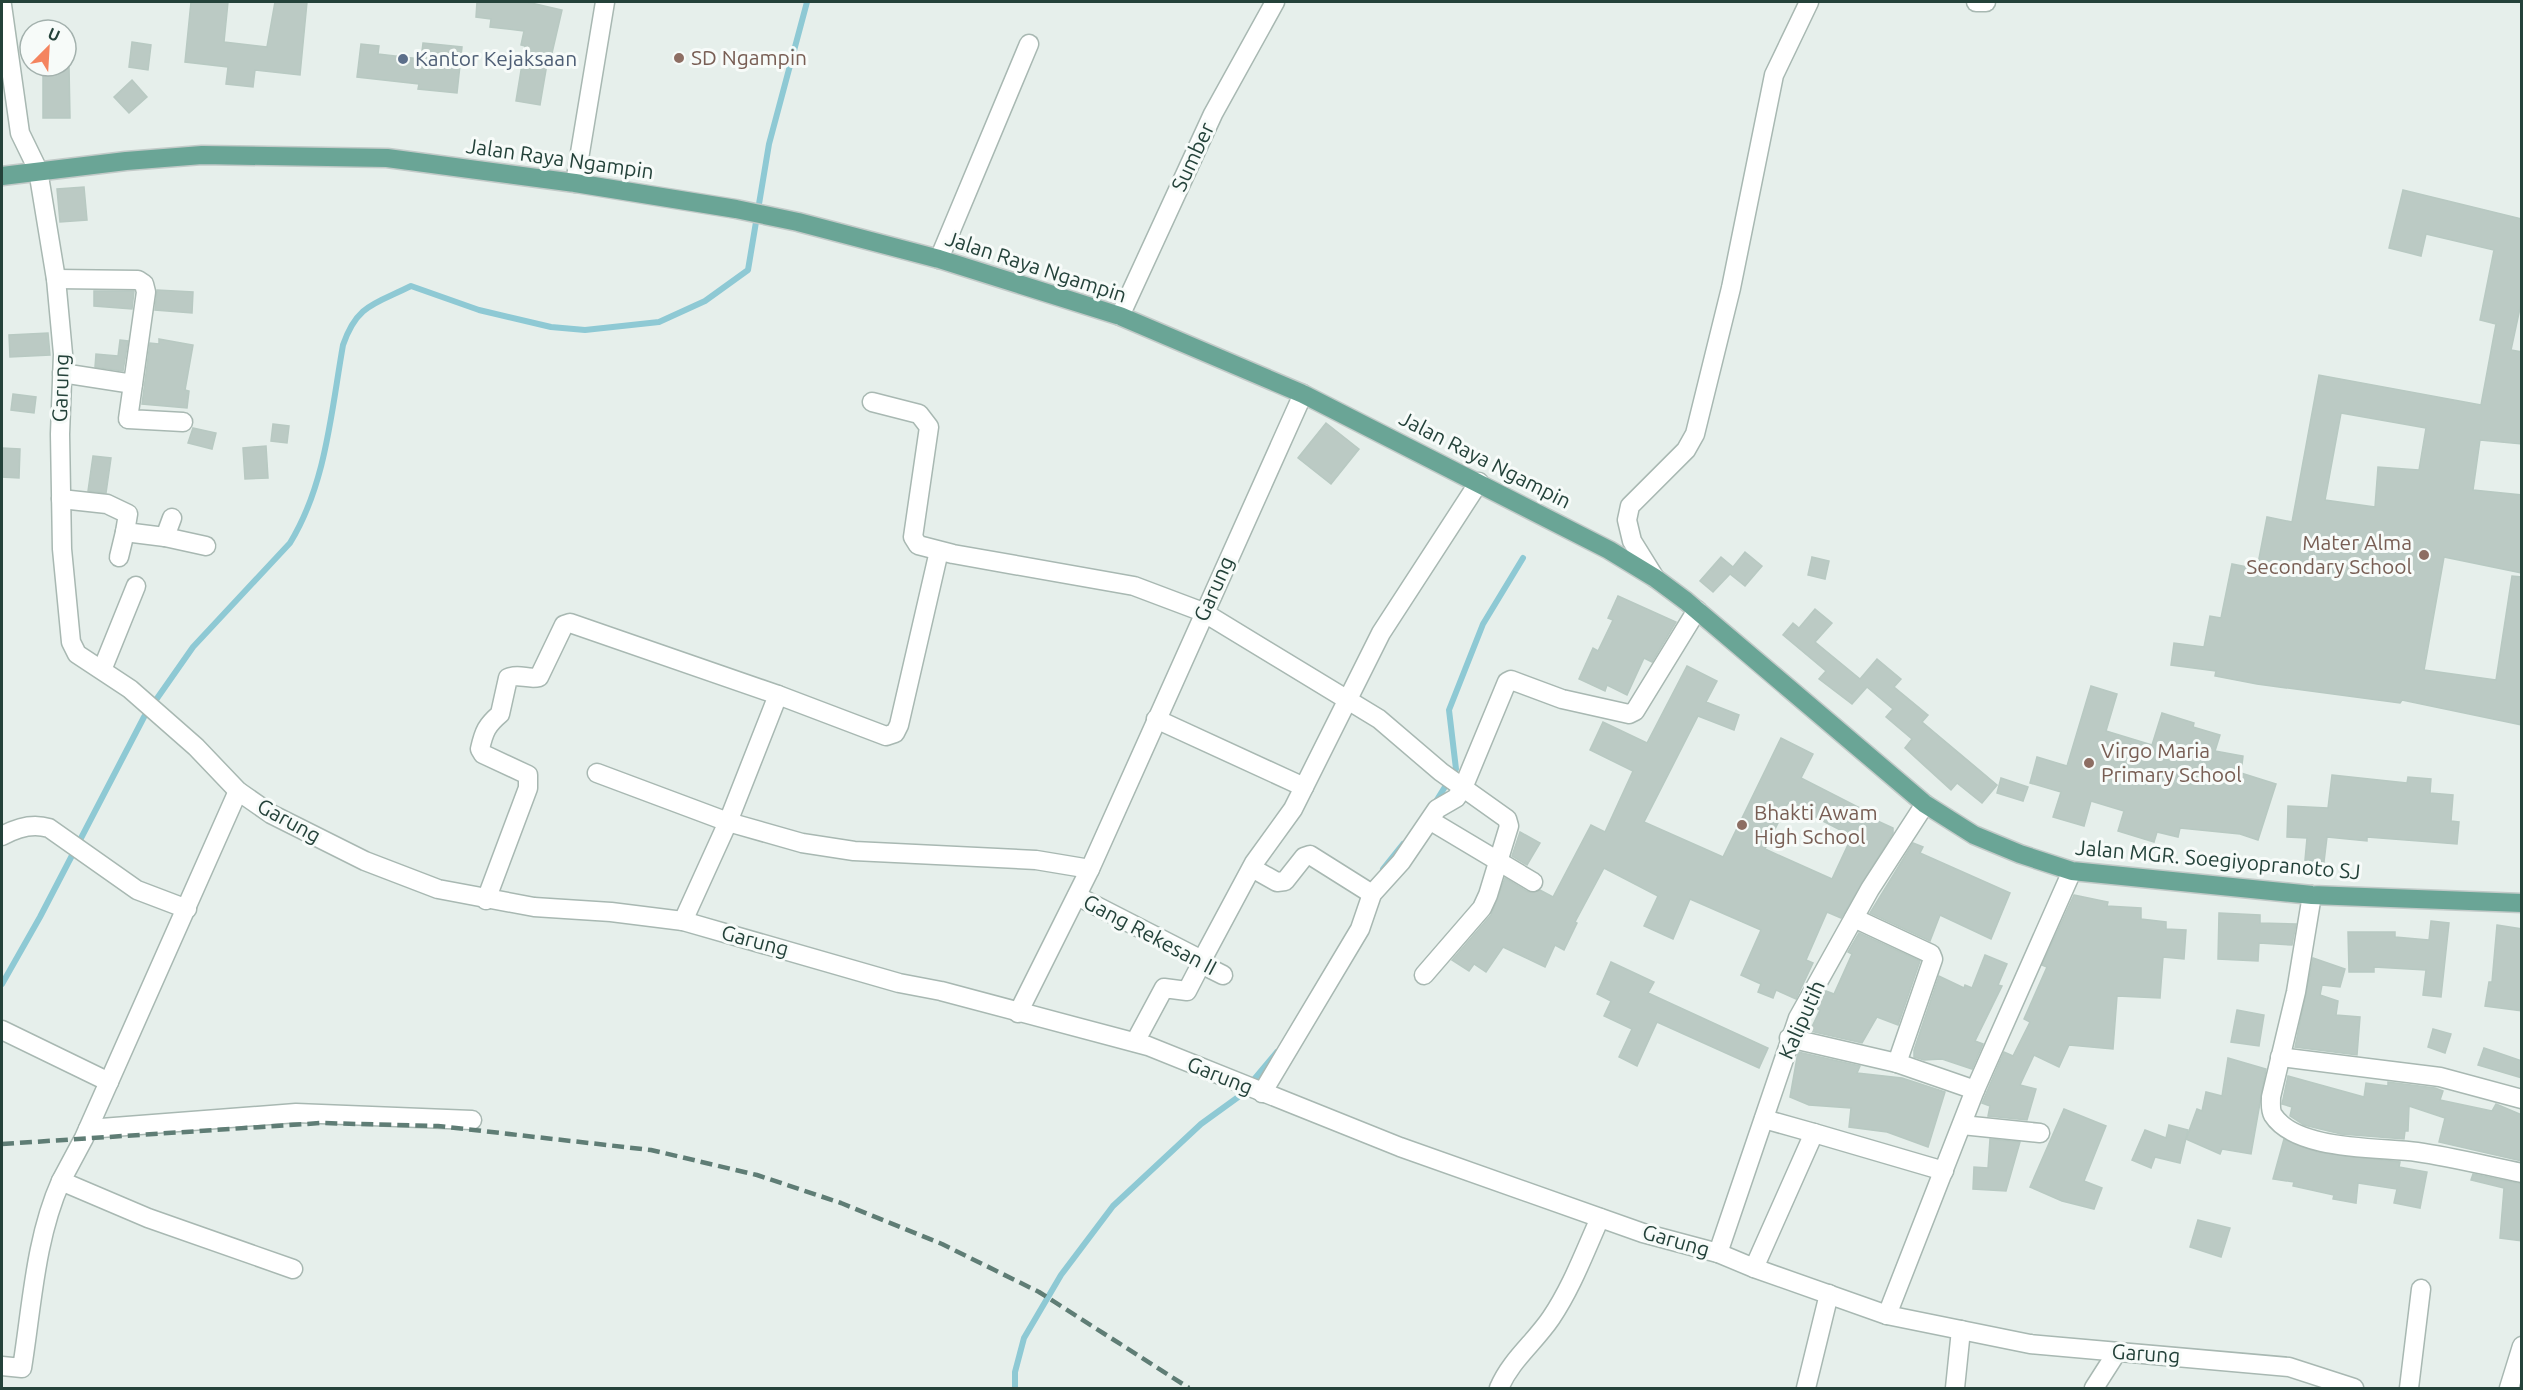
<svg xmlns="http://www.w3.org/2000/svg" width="2523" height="1390" font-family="Ubuntu,sans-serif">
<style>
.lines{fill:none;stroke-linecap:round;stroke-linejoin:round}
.stream{stroke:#8ec9d4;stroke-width:6}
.building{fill:#bbcac4;stroke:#b8c9c2;stroke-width:1.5;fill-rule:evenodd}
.minor-casing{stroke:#a8b8b2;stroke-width:21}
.tertiary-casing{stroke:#a8b8b2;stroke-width:21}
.primary-casing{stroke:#c2cac8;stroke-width:21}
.minor{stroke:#fff;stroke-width:18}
.tertiary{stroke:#fff;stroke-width:18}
.primary{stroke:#6aa596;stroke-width:18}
.rail{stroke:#5f7d75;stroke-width:4.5;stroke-dasharray:12 6;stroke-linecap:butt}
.education-dot{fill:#8d6e63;stroke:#f7fbf9;stroke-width:2}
.service-dot{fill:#5c6f8a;stroke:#f7fbf9;stroke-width:2}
.labels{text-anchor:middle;stroke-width:6;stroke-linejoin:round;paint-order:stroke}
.education-label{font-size:21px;fill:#785e54;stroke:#f7fbf9;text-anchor:start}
.service-label{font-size:21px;fill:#4e5e75;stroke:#f7fbf9;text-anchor:start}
.street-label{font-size:21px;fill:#24423a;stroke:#f7fbf9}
</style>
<rect width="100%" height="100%" fill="#e6efeb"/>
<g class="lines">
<g class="stream">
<path d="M1435,803l21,-34 -7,-59 34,-86 40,-66"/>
<path d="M1383,869l20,-25"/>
<path d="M2,984l38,-67 104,-200 49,-70 97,-104c36,-59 41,-130 53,-198 14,-41 32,-41 68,-59l68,24 72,17 34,3 74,-8 46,-21 43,-31 21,-126 38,-142"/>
<path d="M1015,1388v-16l9,-34 37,-63 52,-69 88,-82 40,-29 36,-43"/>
</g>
</g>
<g class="building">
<path d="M191,2h37l-4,40 43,5 8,-45h32l-7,73 -45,-5 -2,17 -27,-3 2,-17 -43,-5z"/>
<path d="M477,2h50l35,8 -10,43 -3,-1 -9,53 -24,-4 9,-55 -4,-1 3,-14 -34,-4 1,-8 -15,-2z"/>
<path d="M132,42l19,3 -3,25 -19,-3z"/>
<path d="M423,43l39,4 -5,46 -39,-4 1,-5 -62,-7 4,-33 18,2 -1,8 43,5z"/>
<path d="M43,66h26l1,52h-27z"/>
<path d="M132,80l15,17 -18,16 -15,-16z"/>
<path d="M84,187l3,33 -27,2 -3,-33z"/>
<path d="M2403,190l119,29v80l-11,51 11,2v92l-42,-4 -7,50 49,5v78l-78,-16 -20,113 72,10 16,-104 10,1v148l-120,-25 -2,3 -143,-19 -42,-8 1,-5 -45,-6 3,-22 30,4 6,-31 11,2 11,-54 25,5 10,-52 25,5 27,-147 162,30 15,-81 -16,-4 14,-70 -68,-16 -5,22 -32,-8zM2341,413l85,15 -7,42 -41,-3 -3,40 -50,-7z"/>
<path d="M157,290l36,2 -1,21 -37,-3z"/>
<path d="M94,291h40l-2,18 -38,-3z"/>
<path d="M48,333l2,22 -40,2 -1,-22z"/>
<path d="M159,339l34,6 -8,45 4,1 -2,17 -45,-4 8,-61 9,1z"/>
<path d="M120,340l8,1 -5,30 -28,-4 1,-13 22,2z"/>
<path d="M13,394l23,3 -2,16 -23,-3z"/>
<path d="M1326,423l33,26 -28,35 -33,-26z"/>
<path d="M273,424l16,2 -2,17 -16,-2z"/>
<path d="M193,428l23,5 -4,16 -24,-6z"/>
<path d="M266,446l2,32 -23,1 -2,-31z"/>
<path d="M2,448l18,1 -1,29 -17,-1z"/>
<path d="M93,456l18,2 -5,35 -18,-2z"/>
<path d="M1745,552l17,14 -17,20 -15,-12 -17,18 -13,-11 21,-24 12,10z"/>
<path d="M1812,557l17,4 -4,18 -17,-4z"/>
<path d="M1618,596l58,26 -24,40 -8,-4 -17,37 -20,-10 -2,6 -26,-12 14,-31 5,3 15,-31 -5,-2z"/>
<path d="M1815,609l17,14 -17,19 45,37 17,-20 24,20 -7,8 34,28 -6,7 75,63 -15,18 -25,-20 -6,7 -46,-42 7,-9 -26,-22 7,-8 -26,-22 -15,17 -33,-25 7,-8 -43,-36 10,-12 6,5z"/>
<path d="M1687,666l30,15 -11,21 33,13 -5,15 -36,-14 -54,106 79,35 58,-119 32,16 -12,24 61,31 -2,4 33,15v5l-52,85 -14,-6 -21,48 7,3 -17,36 -20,-9 -3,8 -15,-6 3,-8 -20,-9 20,-45 -71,-31 -17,40 -29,-13 14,-30 -54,-28 -29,54 2,1 -13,27 -9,-5 -10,22 -42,-20 -17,25 -12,-8 -5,7 -17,-11 39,-45 14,-37 23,14 12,-2 13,7 38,-72 14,7 28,-61 -43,-21 13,-28 44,21zM1788,803l64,33 -20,43 -67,-30z"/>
<path d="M2091,686l26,8 -11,37 46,14 10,-32 32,10 -1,4 27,8 -5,16 28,5 -2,17 35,11 -18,56 -18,-6 -60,-6 -2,9 -21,-5 -3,10 -36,-11 6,-20 -33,-10 -7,25 -31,-9 8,-25 -31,-9 7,-26 30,9z"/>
<path d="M2332,775l75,8 1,-6 23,2 -1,14 23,2 -2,26 8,1 -2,22 -90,-7v4l-40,-4 -3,25 -19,-2 2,-22 -20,-1 1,-31 40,2z"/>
<path d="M2001,778l27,9 -5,14 -26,-8z"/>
<path d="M1520,832l20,11 -13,22 -15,-9z"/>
<path d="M1913,843l10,4 -3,6 90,40 -19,46 -51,-24 -10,26 -60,-28z"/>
<path d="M2074,895l34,7 -1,4 34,2v11l25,3v7l20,1 -2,29 -21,-2 -3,41 -43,-2 -4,53 -44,-4 -10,22 -25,-12 -14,30 16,4 -9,31 -39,-4 2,-10 -8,-3 22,-51 9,4 17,-34 -6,-3 23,-52 -5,-2z"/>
<path d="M2219,913l41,2v8l36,1 -4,21 -33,-2 -1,18 -40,-2z"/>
<path d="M2431,921l18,2 -8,74 -18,-2 3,-25 -52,-3v5h-25l-1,-40h47v5l34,3z"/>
<path d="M2497,925l25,4v82l-37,-5 4,-24h3z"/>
<path d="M1859,933l61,28 -22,64 -21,-8 -15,26 -52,-12 10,-21 -4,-2 10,-17 8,3 18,-40 -4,-2z"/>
<path d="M1985,955l22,9 -9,21 4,1 -27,55 8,3 -11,25 -30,-10 -18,1 -10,-3v-7l25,-74 25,12 1,-3 7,3z"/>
<path d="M2313,958l32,11 -5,18 -18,-2 -2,10 18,6 -2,14 24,2 -3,38 -62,-8z"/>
<path d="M1611,962l43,20 -6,11 120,55 -9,20 -102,-46 -20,44 -18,-9 13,-28 -28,-13 7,-15 -14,-7z"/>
<path d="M2237,1010l27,5 -5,31 -28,-4z"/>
<path d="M2433,1029l18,5 -6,19 -17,-6z"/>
<path d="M2484,1048l38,13v17l-44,-13z"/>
<path d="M1798,1052l62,14 -3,7 45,5 43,14 -17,55 -41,-15 -38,-5 2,-19 -42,-3 -19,-8z"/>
<path d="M2228,1058l38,11 -15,85 -29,-5 -2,5 -34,-15 11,-30 5,2 4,-19 16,4z"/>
<path d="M2288,1076l76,21 2,-14 22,3v-4l47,6 8,3 -3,9 52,11 4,-7 26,11v46l-83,-19 6,-24 -36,-12 -1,25h-3l-1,8 -63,-5 -37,-9 -14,-9 2,-9 -10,-3z"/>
<path d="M2064,1109l42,17 -22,55 18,7 -8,21 -32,-8 -32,-14z"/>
<path d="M2169,1125l19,5 -8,33 -25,-6 -4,11 -19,-8 13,-30 21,8z"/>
<path d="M1990,1139l30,3 -14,49 -33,-2 1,-22 14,1z"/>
<path d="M2284,1139l33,13 83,10 -1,5 28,5 -7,36 -26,-5 3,-14 -39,-6 -2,20 -23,-4 1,-4 -41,-9 1,-4 -21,-3z"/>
<path d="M2473,1174l49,10v57l-22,-3 4,-50 -33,-8z"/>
<path d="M2198,1220l32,8 -9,29 -31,-10z"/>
</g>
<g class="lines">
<g class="minor-casing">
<g id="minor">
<path d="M1976,2h10"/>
<path d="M2,5l18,128 18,37 18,109 7,75 -3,80 2,115 9,93 6,12 53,35 66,58 42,44 33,23 94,47 73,28 96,18 77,5 72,9 216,62 42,8 207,55 252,101 243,86 75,20 36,15 133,47 143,29 259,23 65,21"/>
<path d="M575,183l30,-181"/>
<path d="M939,259l90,-215"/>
<path d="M56,279l82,1 6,4 2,8 -13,92 -71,-11"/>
<path d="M133,384l-5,35 55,3"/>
<path d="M872,402l47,12 10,13 -16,110 5,8 35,9 181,32 69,26 176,107 62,53 66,47 2,7 -21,69 -6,13 -58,67"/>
<path d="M61,499l46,5 21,10 -3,18 40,5 7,-19"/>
<path d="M165,537l41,9"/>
<path d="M119,557l6,-25"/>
<path d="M1655,578l-23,-37 -5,-21 3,-14 56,-56 9,-16 36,-146 43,-213 35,-73"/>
<path d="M102,670l34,-84"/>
<path d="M1156,719l148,68"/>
<path d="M597,773l131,49 74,21 52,8 182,9 54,9"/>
<path d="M238,791l-154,347 -23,43 87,37 145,51"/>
<path d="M1431,821l102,61"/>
<path d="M2,836c14,-8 31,-13 47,-8l88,62 50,19"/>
<path d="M1252,868l25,14 8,-1 19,-24 6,-2 62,39"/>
<path d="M2312,895l-16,97 -25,105c0,6 -1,13 2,18 23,36 106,32 144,37 35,5 70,14 105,21"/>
<path d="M1077,896l125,64 -1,4 22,11"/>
<path d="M486,900l42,-112v-13l-45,-21 -3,-5c4,-18 7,-24 20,-35l8,-36c11,-5 20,2 31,-1l25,-52 6,-2 208,72"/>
<path d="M1854,918l77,36 2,5 -36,104"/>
<path d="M683,921l45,-99 50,-127 108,41 9,-3 4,-8 40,-174"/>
<path d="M1202,960l52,-97 39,-54 88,-176 98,-151"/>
<path d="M1018,1013l72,-144 213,-475"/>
<path d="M2,1030l107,52"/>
<path d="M1789,1038l108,25 78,27"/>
<path d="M1135,1042l29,-54 23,3 14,-27"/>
<path d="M2280,1057l160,20 82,22"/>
<path d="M1262,1093l98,-164 12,-35 29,-32 36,-53 19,-11 7,-10 44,-106 4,-2 51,19 67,15 6,-3 62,-101"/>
<path d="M1764,1119l50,14"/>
<path d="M1962,1125l78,8"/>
<path d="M88,1129l208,-16 176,7"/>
<path d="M1718,1253l80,-235 72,-129 55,-85"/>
<path d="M1754,1268l60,-135 130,38"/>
<path d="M1887,1315l88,-225 97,-219"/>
<path d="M2,1366l20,2c10,-62 13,-129 39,-187"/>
<path d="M1499,1388c12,-28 35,-45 52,-70 21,-31 34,-67 49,-100"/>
<path d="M1806,1388l23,-94"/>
<path d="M1955,1388l6,-58"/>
<path d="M2094,1388l23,-36"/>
<path d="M2409,1388l12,-99"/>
<path d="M2509,1388l13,-42"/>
</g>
</g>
<g class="tertiary-casing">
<path id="tertiary" d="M1120,316l93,-202 62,-112"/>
</g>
<g class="primary-casing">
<path id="primary" d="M2,176l124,-15 76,-6 185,3 188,25 161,26 62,13 141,37 181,57 183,78 306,156 46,28 31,23 239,203 49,31 46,19 52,17 240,24 210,8"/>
</g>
<use href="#minor" class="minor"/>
<use href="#tertiary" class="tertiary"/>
<use href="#primary" class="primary"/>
<path class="rail" d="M2,1144l319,-21 117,3 213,24 106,25 84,28 101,41 97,48 150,96"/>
</g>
<g class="education-dot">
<circle cx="679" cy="58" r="6"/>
<circle cx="2424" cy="555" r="6"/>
<circle cx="2089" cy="763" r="6"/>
<circle cx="1742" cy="825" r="6"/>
</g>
<circle class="service-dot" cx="403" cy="59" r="6"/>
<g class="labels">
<g class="education-label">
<text x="691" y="65">SD Ngampin</text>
<text x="2412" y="550" text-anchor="end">Mater Alma<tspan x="2412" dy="24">Secondary School</tspan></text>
<text x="2101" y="758">Virgo Maria<tspan x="2101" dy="24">Primary School</tspan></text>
<text x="1754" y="820">Bhakti Awam<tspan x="1754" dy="24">High School</tspan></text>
</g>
<g class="service-label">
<text x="415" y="66">Kantor Kejaksaan</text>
</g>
<g class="street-label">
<text transform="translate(1193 157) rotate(-65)" y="7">Sumber</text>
<text transform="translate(560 159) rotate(8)" y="7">Jalan Raya Ngampin</text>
<text transform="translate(1036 267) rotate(18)" y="7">Jalan Raya Ngampin</text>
<text transform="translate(61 388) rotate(-88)" y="7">Garung</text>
<text transform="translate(1485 460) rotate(27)" y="7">Jalan Raya Ngampin</text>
<text transform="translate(1214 589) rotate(-66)" y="7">Garung</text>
<text transform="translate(289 821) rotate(29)" y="7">Garung</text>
<text transform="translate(2218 860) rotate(5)" y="7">Jalan MGR. Soegiyopranoto SJ</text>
<text transform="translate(1150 935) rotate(28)" y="7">Gang Rekesan II</text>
<text transform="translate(755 941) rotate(15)" y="7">Garung</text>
<text transform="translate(1802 1020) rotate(-66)" y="7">Kaliputih</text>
<text transform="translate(1220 1076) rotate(22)" y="7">Garung</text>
<text transform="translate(1676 1241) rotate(16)" y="7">Garung</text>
<text transform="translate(2146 1354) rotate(4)" y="7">Garung</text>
</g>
</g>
<rect width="2523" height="1390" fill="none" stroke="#24423a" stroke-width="6"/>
<g transform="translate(48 48) rotate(24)"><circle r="28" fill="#f7fbf9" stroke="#a3b1ad" stroke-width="1.5"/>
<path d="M0-4.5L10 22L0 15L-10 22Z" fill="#f4845f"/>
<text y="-9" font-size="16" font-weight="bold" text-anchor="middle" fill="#24423a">U</text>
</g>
</svg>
